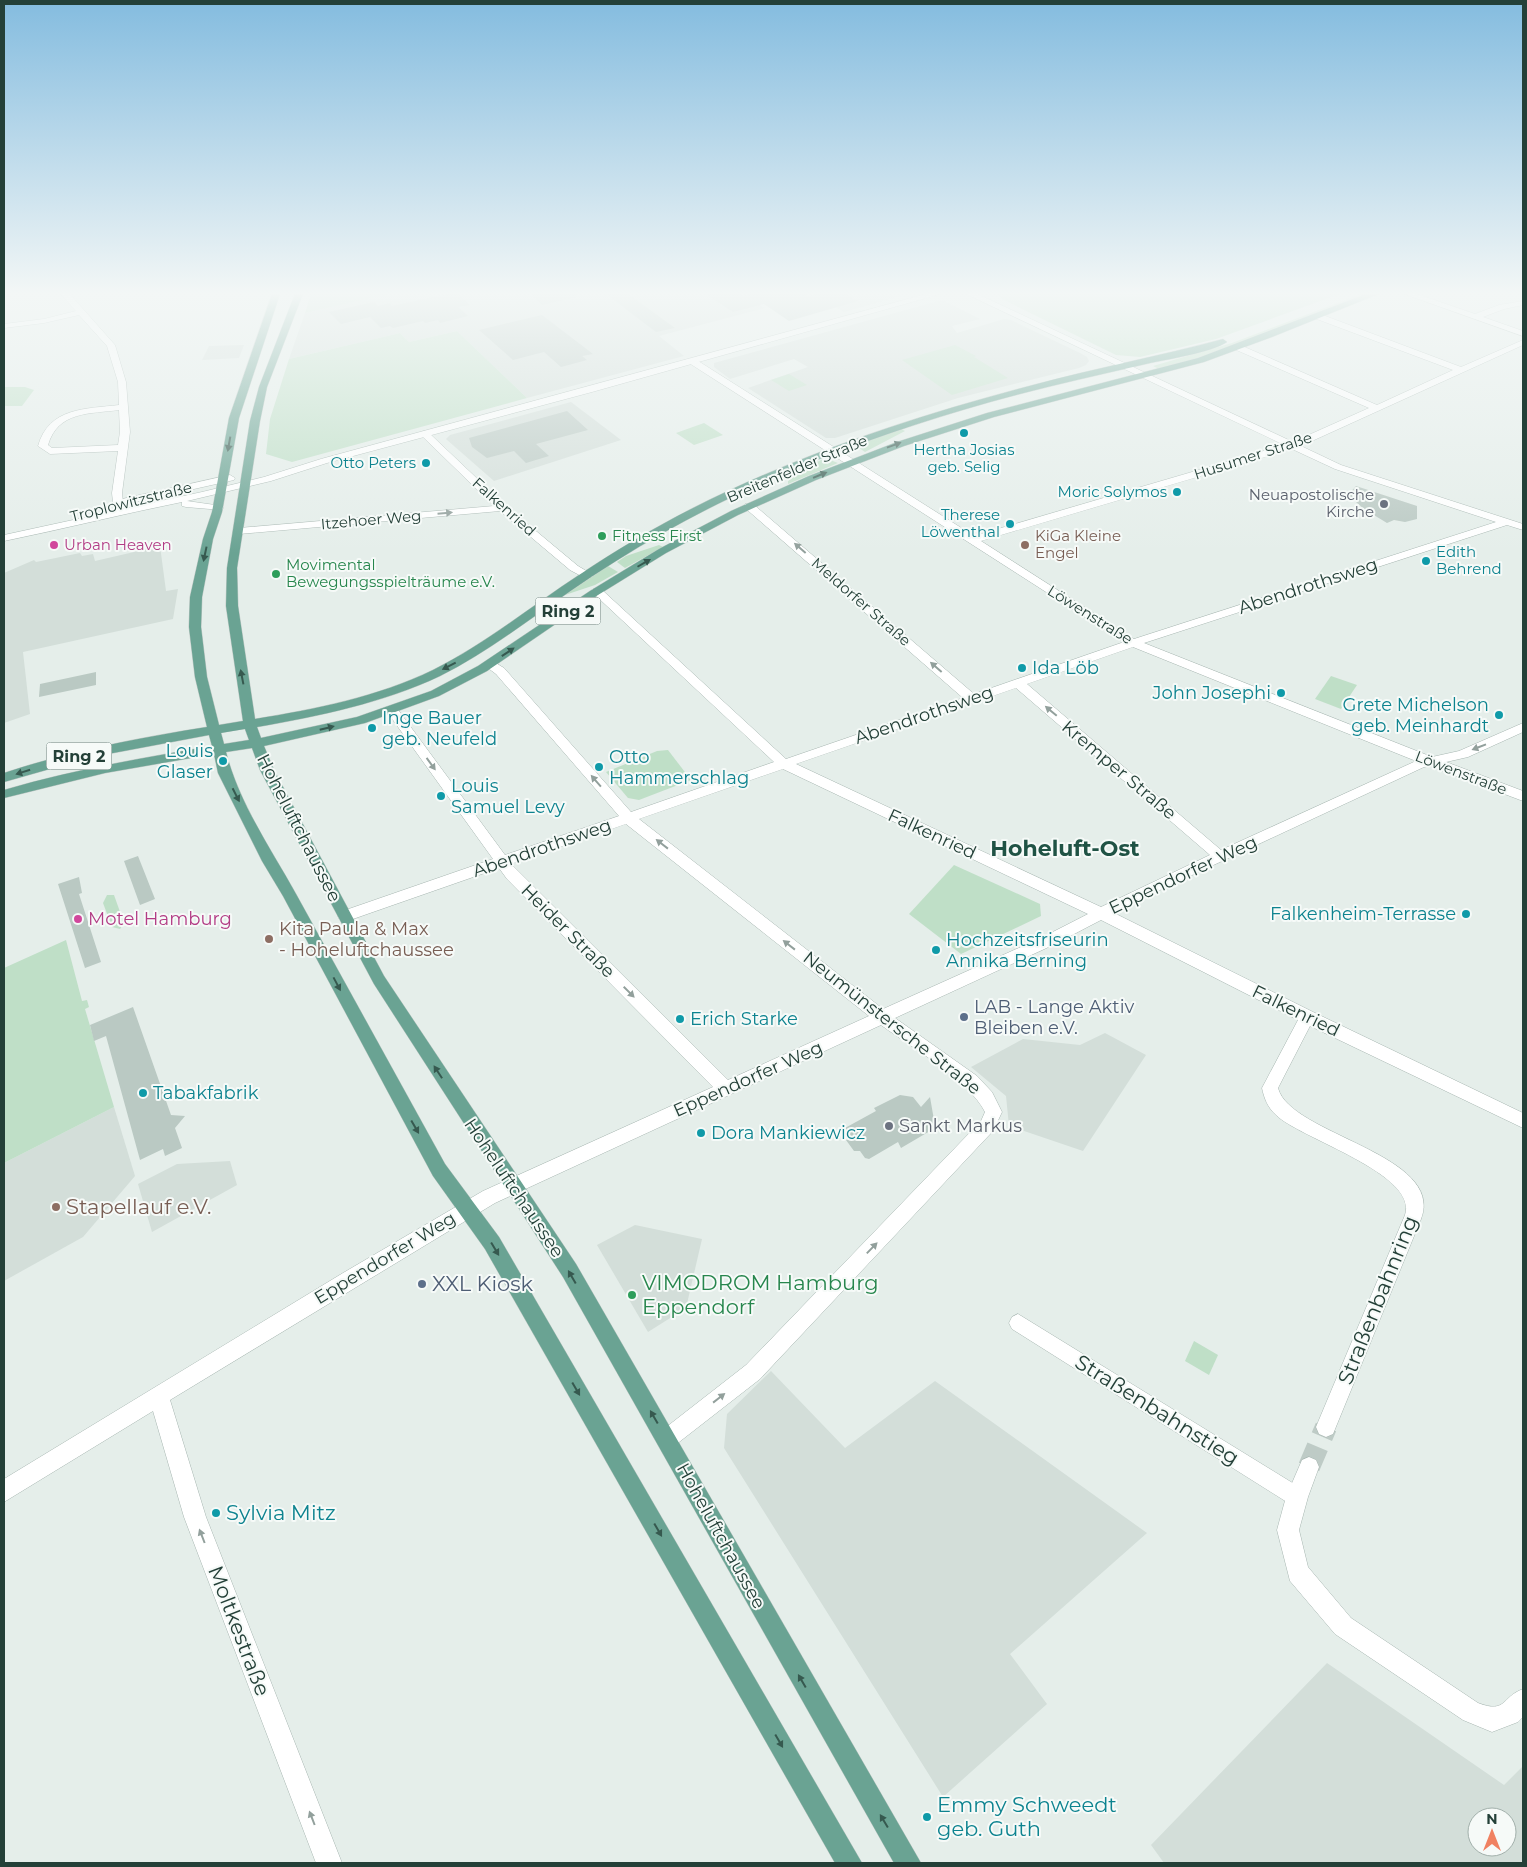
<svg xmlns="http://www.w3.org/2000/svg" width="1527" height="1867" font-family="Montserrat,sans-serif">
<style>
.built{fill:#d3ded9;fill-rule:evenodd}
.green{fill:#bfdfc7}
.building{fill:#bac9c3}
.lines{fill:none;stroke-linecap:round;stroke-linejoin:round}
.minor-tunnel{stroke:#becbc6;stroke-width:22;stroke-dasharray:22 11;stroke-linecap:butt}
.pedestrian-casing{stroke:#a7b6b1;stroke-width:1}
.minor-casing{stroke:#a7b6b1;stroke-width:1}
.tertiary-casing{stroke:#a7b6b1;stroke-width:1}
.primary-casing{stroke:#c2cac7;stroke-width:1}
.pedestrian{fill:#fff;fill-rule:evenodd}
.minor{fill:#fff;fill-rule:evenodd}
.tertiary{fill:#fff;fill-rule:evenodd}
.primary{fill:#6aa393;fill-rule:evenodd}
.oneway{fill:#36594f}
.oneway2{fill:#92a09c}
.culture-dot{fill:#0f9aa8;stroke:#f6faf8;stroke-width:2}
.worship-dot{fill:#6b7280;stroke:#f6faf8;stroke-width:2}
.leisure-dot{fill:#2e9e5b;stroke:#f6faf8;stroke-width:2}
.hotel-dot{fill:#d1479c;stroke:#f6faf8;stroke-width:2}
.education-dot{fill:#8d6e63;stroke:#f6faf8;stroke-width:2}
.service-dot{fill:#5c6f8a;stroke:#f6faf8;stroke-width:2}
.labels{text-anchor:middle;stroke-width:4;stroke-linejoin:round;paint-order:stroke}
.far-culture-label{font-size:15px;fill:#0d838f;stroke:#f6faf8;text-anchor:end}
.far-street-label{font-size:15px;fill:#244038;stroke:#f6faf8}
.far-worship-label{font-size:15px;fill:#5b616d;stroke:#f6faf8;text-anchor:end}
.far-leisure-label{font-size:15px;fill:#27864d;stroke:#f6faf8;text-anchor:start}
.far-education-label{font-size:15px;fill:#785e54;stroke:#f6faf8;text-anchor:start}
.far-hotel-label{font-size:15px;fill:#b23c85;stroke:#f6faf8;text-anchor:start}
.shield{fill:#f6faf8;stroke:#637872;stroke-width:1}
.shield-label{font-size:16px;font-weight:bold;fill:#244038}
.street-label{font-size:18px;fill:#244038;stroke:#f6faf8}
.culture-label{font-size:18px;fill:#0d838f;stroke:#f6faf8;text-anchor:start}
.hotel-label{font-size:18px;fill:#b23c85;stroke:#f6faf8;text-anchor:start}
.education-label{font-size:18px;fill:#785e54;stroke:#f6faf8;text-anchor:start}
.service-label{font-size:18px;fill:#4e5e75;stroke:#f6faf8;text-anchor:start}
.worship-label{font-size:18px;fill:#5b616d;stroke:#f6faf8;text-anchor:start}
.near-education-label{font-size:21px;fill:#785e54;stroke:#f6faf8;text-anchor:start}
.near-leisure-label{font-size:21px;fill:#27864d;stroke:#f6faf8;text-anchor:start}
.near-service-label{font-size:21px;fill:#4e5e75;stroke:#f6faf8;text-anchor:start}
.near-street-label{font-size:21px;fill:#244038;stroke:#f6faf8}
.near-culture-label{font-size:21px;fill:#0d838f;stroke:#f6faf8;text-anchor:start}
.district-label{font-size:22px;font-weight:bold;fill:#205345;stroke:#f6faf8}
</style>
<rect width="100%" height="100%" fill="#e5eeea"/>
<g class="built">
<path d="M403,291h353l-12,4 21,13 -106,28 25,20 -157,42 -70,-67 -48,11 -9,-9 -111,26 16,-46z"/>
<path d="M808,291h110l-74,21z"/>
<path d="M942,300l38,19 -28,7 5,7 47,-14 7,1 69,33 7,4 2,4 -3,4 -7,3 -121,30 -123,40h-9l-78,-50 60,-21 -14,-8 -64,20 -16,-12v-4z"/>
<path d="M244,345l-5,13 -37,2 7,-14z"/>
<path d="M571,402l50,38 -127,41 -48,-42 4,-4z"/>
<path d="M160,546l6,45 12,-2 -5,30 -150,33 7,62 -26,9v-150l30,-13 2,2 44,-9 2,3 11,-2 2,7z"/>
<path d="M1105,1033l41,22 -63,96 -74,-25 -3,-30 -35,-29 52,-28 57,6z"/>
<path d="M114,1107l21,69 -52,61 -79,44v-118z"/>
<path d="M230,1161l7,24 -85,47 -14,-48 39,-20z"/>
<path d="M635,1225l67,14 -16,69 -38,24 -51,-87z"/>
<path d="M771,1371l74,77 90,-67 212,152 -137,121 37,50 -104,93 -219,-349 3,-34z"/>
<path d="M1327,1663l177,122 19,-19v97h-359l-13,-18zM1477,1817h30v30h-30z"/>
</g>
<g class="green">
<path d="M312,291h91l-98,22z"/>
<path d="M995,291h353l-132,48 -76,18 -24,-2 -114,-56z"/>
<path d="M1369,291h5l-173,66 -42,12 -6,-3 79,-23z"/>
<path d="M457,331l70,67 -235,64 -26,-8 4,-35 19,-60 111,-26 9,9z"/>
<path d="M955,345l21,11 -2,1 34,21 -56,17 -50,-35z"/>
<path d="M789,374l18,11 -18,6 -18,-11z"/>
<path d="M4,387h21l9,3 -12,16h-18z"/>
<path d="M704,423l19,12 -29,10 -18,-12z"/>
<path d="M901,429l4,2 -40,21 -10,-7z"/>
<path d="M825,458l13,5 -50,21v-3l17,-13z"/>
<path d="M659,545l4,2 -38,21 -8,-6 9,-6z"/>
<path d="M608,566l10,6 -23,13 -30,10z"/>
<path d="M1331,676l26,9 -16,24 -26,-10z"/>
<path d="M668,750l23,30 -52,20 -11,-2 -22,-26 51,-21z"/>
<path d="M954,865l86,39 1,12 -80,38 -52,-40z"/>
<path d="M107,895h7l10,28 -4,6 -8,-2 -9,-24z"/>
<path d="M66,940l16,61 5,-1 2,7 -4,2 29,98 -110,56v-195z"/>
<path d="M1194,1341l24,14 -9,20 -24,-14z"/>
</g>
<g class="building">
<path d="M528,291h49v6l-35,8z"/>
<path d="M602,291h22l51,37 -19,4z"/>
<path d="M701,291h34l7,5 19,-5h39l8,5 18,-5h14l18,10 -69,20 -25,-17 -31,8z"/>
<path d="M456,292l14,13 -12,2 10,9 -28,7 -2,-3 -13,3 -2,-2 -30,7 -3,-2 -9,2 -11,-11 -29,7 -12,-12 45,-10 4,4 12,-3 2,3z"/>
<path d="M542,315l51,39 -11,2 5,4 -26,7 -17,-15 -31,8 -34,-30z"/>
<path d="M567,411l21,19 -52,14 13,12 -23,7 -12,-12 -27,7 -15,-11 -3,-9z"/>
<path d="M1356,486l61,20v13l-12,3 -11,-2 -7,3 -23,-14 -16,-14z"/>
<path d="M96,672v13l-57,12 1,-13z"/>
<path d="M138,856l17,43 -15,6 -16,-44z"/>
<path d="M79,877l3,16 -3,1 22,68 -16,6 -27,-84z"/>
<path d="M133,1007l38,108 14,1 -10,12 7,20 -17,8 -2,-7 -23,11 -34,-124 -12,5 -4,-16z"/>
<path d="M900,1095l13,2 8,10 9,-10 4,23 -4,11 -29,17 -3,-6 -29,17 -4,-1 -5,-7h-6l-8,-11 3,-1 -1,-2 2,-2 -5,-7 31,-17 -2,-3z"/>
</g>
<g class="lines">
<path class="minor-tunnel" d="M1309,1467l17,-40"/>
<g class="pedestrian-casing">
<path id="pedestrian" d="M1018,1314l286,176 3,7 -3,7 -7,3 -7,-3 -278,-175 -3,-6 3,-6z"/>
</g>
<g class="minor-casing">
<g id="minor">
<path d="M58,291h9l48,54 11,37 4,50 -8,61 2,19 -1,2 -4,1 -5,-3 -2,-19 6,-42 -68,3 -12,-8c11,-39 48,-37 81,-41l-1,-23 -11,-36 -28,-31 -35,8 -40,5v-4l40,-5 32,-8zM119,410l1,22 -2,13 -66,3 -4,-3c10,-34 42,-31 71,-35z"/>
<path d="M960,291h11l322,151 76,-34 -135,-59v-4h6l137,60 76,-35 -139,-52v-4h6l141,53 62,-27v5l-222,101 40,19 182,59v6l-16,-5 -363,118 288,114 27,-6 64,-28v9l-55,25 -22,5 77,29v10l-93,-35 -6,1 -277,129 -33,17 199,99 210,101v15l-213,-102 -32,62c12,47 168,66 143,131l-88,215 -7,3 -7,-3 -3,-7 89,-212c14,-41 -106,-77 -129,-100 -8,-7 -12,-17 -14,-27l36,-68 -197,-100 -48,25 -158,73 82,58 15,16 10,20 -9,19 -233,248 -86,67 -7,3 -7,-3 -3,-7 3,-7 86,-67 235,-244 4,-9c-16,-32 -74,-65 -104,-87l-386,178 -325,197 36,117 136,346h-26l-132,-346 -31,-106 -149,91v-23l339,-206 140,-82 230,-104 -206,-208 -8,-11 -149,52 -5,2 -5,-2 -2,-4 2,-4 153,-53 -105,-146 -2,-3 2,-3h8l109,148 114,-39 -123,-142 -12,-9 2,-3h8l10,6 127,144 143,-50 -181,-169 -2,-2 2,-2h8l185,170 177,-61 -218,-190 -1,-2 1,-2h8l221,190 150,-52 -435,-279v-4h6l279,177 310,-91zM1292,449l43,20 161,53 -362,117 -153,-98zM1133,647l268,108 15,6 -195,89 -194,-166zM1016,688l194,167 -109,52 -305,-143zM783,769l305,145 -45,23 -160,72 -244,-190zM626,824l243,192 -141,64 -217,-216z"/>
<path d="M1396,291h12l67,23 24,-9 24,-4v4l-19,4 -21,8 40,14v5z"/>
<path d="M425,431l3,1 78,74 72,60 15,9 -2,2h-8l-13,-7 -70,-59 -261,23 -5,-3 5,-3 255,-22 -72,-70v-4z"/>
<path d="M1309,1457l7,3 3,7 -11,30 -9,33 9,37 43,51 127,85c29,11 23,-6 45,-14v28l-5,5 -26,10 -29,-12 -128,-86 -45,-53 -13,-51 9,-33 16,-37z"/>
</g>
</g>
<g class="tertiary-casing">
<g id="tertiary">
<path d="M937,291h14l-359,101 -265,71 -56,18 -84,20 35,5 1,2 -1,2 -36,-3 -4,-1v-4c-60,12 -119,27 -178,39v-6l198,-43 62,-15 57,-18z"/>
<path d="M230,475l5,3 -1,2 -116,26 -5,-3 5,-3z"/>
</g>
</g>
<g class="primary-casing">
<path id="primary" d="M273,291h8l-42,127 -17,94 -9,27 -11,58 -1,30 6,50 12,48 24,-4 -17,-115 1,-38 23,-147 9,-34 37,-96h8l-37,96 -7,34 -23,147 1,38 17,113c61,-10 122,-22 178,-49 52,-26 97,-63 146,-95 48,-32 99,-61 151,-85 97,-45 200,-78 303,-105 63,-17 127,-29 190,-46l4,3c-17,11 -59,17 -81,22 -60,14 -120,27 -180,45 -104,31 -208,70 -303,124 -32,18 -64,38 -94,59 -42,29 -83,61 -129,84 -57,27 -121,40 -183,51l4,11 96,-21 74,-26 47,-25 112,-75 69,-42 72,-38 78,-35 88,-34 90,-29 211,-55 176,-67h12l-114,46 -68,25 -210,55 -90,29 -88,34 -78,35 -72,38 -68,42 -111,76 -48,25 -74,27 -101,23 10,24 110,206 192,288 345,599h-27l-331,-586 -189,-293 -114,-214 -8,-22 -26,4c13,51 45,97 70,142l149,270 54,73 363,626h-27l-350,-614 -52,-73 -150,-280 -21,-35 -44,-88 -4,-19 -109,19 -101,25v-8c68,-20 138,-32 208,-44l-3,-11 -117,22 -88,25v-9c66,-22 134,-35 203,-46l-12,-50 -6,-50 1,-30 13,-58 9,-27 17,-94zM245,729l4,11 -25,4 -3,-11z"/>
</g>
<use href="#pedestrian" class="pedestrian"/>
<use href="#minor" class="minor"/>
<use href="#tertiary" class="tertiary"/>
<use href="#primary" class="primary"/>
</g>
<defs><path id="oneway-solid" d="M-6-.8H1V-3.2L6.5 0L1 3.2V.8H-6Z" transform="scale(1.25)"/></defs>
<g class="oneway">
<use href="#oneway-solid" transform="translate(229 444) rotate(100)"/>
<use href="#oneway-solid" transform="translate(894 445) rotate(-20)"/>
<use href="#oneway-solid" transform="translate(820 475) rotate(-22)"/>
<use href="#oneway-solid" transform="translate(205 554) rotate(102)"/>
<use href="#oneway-solid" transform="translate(644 563) rotate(-30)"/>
<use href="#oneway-solid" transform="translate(508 652) rotate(-34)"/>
<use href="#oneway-solid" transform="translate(449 666) rotate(153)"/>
<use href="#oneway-solid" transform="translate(242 677) rotate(-101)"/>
<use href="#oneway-solid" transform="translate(327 728) rotate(-14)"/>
<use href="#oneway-solid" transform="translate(23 772) rotate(162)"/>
<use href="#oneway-solid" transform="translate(236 795) rotate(63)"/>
<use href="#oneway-solid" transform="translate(337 984) rotate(62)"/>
<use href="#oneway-solid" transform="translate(438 1072) rotate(-123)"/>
<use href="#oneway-solid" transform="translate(415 1127) rotate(60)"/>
<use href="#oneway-solid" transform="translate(495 1249) rotate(59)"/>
<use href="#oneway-solid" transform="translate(572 1277) rotate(-120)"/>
<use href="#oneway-solid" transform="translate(576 1389) rotate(60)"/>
<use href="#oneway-solid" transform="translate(654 1417) rotate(-120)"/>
<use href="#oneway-solid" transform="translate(658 1530) rotate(60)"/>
<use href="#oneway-solid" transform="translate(802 1681) rotate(-120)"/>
<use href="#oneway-solid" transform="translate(779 1741) rotate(60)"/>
<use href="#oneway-solid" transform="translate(884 1821) rotate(-121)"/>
</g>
<g class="oneway2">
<use href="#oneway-solid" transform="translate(445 513) rotate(-5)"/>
<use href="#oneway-solid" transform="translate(800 548) rotate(-139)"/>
<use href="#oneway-solid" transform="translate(936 667) rotate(-139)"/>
<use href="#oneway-solid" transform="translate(1051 711) rotate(-140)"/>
<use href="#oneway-solid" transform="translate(1479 747) rotate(159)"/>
<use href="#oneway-solid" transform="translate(431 764) rotate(54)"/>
<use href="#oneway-solid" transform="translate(596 781) rotate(-131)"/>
<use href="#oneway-solid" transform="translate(662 844) rotate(-142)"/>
<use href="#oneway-solid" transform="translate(789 945) rotate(-142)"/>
<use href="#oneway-solid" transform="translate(629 992) rotate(45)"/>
<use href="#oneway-solid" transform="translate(872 1248) rotate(-46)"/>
<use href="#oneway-solid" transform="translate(719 1398) rotate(-38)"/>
<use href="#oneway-solid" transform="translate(202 1536) rotate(-111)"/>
<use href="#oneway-solid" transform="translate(312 1818) rotate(-111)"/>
</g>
<linearGradient id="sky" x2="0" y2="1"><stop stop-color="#84bcdf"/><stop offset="0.53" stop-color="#f3f7f6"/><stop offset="1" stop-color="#f3f7f6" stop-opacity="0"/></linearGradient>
<rect width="1527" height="553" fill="url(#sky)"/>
<g class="culture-dot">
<circle cx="964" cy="433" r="5"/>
<circle cx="426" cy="463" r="5"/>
<circle cx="1177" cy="492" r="5"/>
<circle cx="1010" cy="524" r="5"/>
<circle cx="1426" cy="561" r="5"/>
<circle cx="1022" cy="668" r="5"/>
<circle cx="1281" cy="693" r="5"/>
<circle cx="1499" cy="715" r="5"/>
<circle cx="372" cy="728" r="5"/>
<circle cx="223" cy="761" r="5"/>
<circle cx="599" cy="767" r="5"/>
<circle cx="441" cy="796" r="5"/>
<circle cx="1466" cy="914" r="5"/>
<circle cx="936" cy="950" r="5"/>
<circle cx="680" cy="1019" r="5"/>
<circle cx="143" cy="1093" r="5"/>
<circle cx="701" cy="1133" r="5"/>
<circle cx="216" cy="1513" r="5"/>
<circle cx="927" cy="1817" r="5"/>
</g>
<g class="worship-dot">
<circle cx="1384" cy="504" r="5"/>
<circle cx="889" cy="1126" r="5"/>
</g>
<g class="leisure-dot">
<circle cx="602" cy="536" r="5"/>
<circle cx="276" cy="574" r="5"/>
<circle cx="632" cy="1295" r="5"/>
</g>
<g class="hotel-dot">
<circle cx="54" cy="545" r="5"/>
<circle cx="78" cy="919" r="5"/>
</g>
<g class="education-dot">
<circle cx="1025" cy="545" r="5"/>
<circle cx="269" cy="939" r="5"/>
<circle cx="56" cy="1207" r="5"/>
</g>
<g class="service-dot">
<circle cx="964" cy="1017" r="5"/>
<circle cx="422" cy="1284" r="5"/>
</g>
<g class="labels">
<g class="far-culture-label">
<text x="964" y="455" text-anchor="middle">Hertha Josias<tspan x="964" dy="17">geb. Selig</tspan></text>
<text x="416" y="468">Otto Peters</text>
<text x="1167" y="497">Moric Solymos</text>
<text x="1000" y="520">Therese<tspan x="1000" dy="17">Löwenthal</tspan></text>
<text x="1436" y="557" text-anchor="start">Edith<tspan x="1436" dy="17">Behrend</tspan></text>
</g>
<g class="far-street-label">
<text transform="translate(1253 456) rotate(-18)" y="5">Husumer Straße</text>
<text transform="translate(797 469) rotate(-23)" y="5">Breitenfelder Straße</text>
<text transform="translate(131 502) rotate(-14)" y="5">Troplowitzstraße</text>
<text transform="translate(504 507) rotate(42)" y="5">Falkenried</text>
<text transform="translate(371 520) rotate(-5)" y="5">Itzehoer Weg</text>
<text transform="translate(861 602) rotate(41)" y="5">Meldorfer Straße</text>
<text transform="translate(1090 615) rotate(32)" y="5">Löwenstraße</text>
<text transform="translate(1461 773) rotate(21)" y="5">Löwenstraße</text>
</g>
<g class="far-worship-label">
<text x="1374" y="500">Neuapostolische<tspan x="1374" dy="17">Kirche</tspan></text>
</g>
<g class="far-leisure-label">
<text x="612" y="541">Fitness First</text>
<text x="286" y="570">Movimental<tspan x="286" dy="17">Bewegungsspielträume e.V.</tspan></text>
</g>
<g class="far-education-label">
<text x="1035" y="541">KiGa Kleine<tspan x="1035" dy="17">Engel</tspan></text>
</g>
<g class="far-hotel-label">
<text x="64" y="550">Urban Heaven</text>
</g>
<g class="shield">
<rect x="535.5" y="597.5" width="65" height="27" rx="4"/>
<rect x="46.5" y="742.5" width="65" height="27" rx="4"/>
</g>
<g class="shield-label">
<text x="568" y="617">Ring 2</text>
<text x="79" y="762">Ring 2</text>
</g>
<g class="street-label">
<text transform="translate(1308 586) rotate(-18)" y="6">Abendrothsweg</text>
<text transform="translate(924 715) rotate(-19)" y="6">Abendrothsweg</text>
<text transform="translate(1119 770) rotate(40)" y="6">Kremper Straße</text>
<text transform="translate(299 828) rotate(63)" y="6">Hoheluftchaussee</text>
<text transform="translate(932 834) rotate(25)" y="6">Falkenried</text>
<text transform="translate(542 848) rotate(-19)" y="6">Abendrothsweg</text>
<text transform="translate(1183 875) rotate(-25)" y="6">Eppendorfer Weg</text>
<text transform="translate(568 931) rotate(45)" y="6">Heider Straße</text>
<text transform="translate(1296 1011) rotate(26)" y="6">Falkenried</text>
<text transform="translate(892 1023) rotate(38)" y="6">Neumünstersche Straße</text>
<text transform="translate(748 1079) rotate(-24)" y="6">Eppendorfer Weg</text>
<text transform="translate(514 1188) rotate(56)" y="6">Hoheluftchaussee</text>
<text transform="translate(385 1258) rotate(-31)" y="6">Eppendorfer Weg</text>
<text transform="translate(721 1536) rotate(61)" y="6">Hoheluftchaussee</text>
</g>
<g class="culture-label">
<text x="1032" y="674">Ida Löb</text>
<text x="1271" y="699" text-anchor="end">John Josephi</text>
<text x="1489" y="711" text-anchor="end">Grete Michelson<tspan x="1489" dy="21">geb. Meinhardt</tspan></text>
<text x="382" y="724">Inge Bauer<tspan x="382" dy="21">geb. Neufeld</tspan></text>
<text x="213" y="757" text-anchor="end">Louis<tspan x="213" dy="21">Glaser</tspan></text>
<text x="609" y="763">Otto<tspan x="609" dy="21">Hammerschlag</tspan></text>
<text x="451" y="792">Louis<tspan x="451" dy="21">Samuel Levy</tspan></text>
<text x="1456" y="920" text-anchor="end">Falkenheim-Terrasse</text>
<text x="946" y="946">Hochzeitsfriseurin<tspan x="946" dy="21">Annika Berning</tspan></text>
<text x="690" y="1025">Erich Starke</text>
<text x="153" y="1099">Tabakfabrik</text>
<text x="711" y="1139">Dora Mankiewicz</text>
</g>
<g class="hotel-label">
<text x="88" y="925">Motel Hamburg</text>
</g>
<g class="education-label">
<text x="279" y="935">Kita Paula &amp; Max<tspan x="279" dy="21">- Hoheluftchaussee</tspan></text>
</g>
<g class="service-label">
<text x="974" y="1013">LAB - Lange Aktiv<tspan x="974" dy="21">Bleiben e.V.</tspan></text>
</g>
<g class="worship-label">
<text x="899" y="1132">Sankt Markus</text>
</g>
<g class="near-education-label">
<text x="66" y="1214">Stapellauf e.V.</text>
</g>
<g class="near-leisure-label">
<text x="642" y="1290">VIMODROM Hamburg<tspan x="642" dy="24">Eppendorf</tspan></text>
</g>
<g class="near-service-label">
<text x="432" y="1291">XXL Kiosk</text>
</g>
<g class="near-street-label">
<text transform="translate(1378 1300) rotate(-68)" y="7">Straßenbahnring</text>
<text transform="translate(1157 1410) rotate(32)" y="7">Straßenbahnstieg</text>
<text transform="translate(239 1631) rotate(69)" y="7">Moltkestraße</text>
</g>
<g class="near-culture-label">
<text x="226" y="1520">Sylvia Mitz</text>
<text x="937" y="1812">Emmy Schweedt<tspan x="937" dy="24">geb. Guth</tspan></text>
</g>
<g class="district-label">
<text x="1065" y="856">Hoheluft-Ost</text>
</g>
</g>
<rect width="1527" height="1867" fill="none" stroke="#244038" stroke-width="10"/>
<g transform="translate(1492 1832)"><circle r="24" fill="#f6faf8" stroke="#a2b0ab"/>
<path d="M0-4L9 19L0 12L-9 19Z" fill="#f08161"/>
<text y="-8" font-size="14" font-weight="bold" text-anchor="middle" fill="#244038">N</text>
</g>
</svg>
